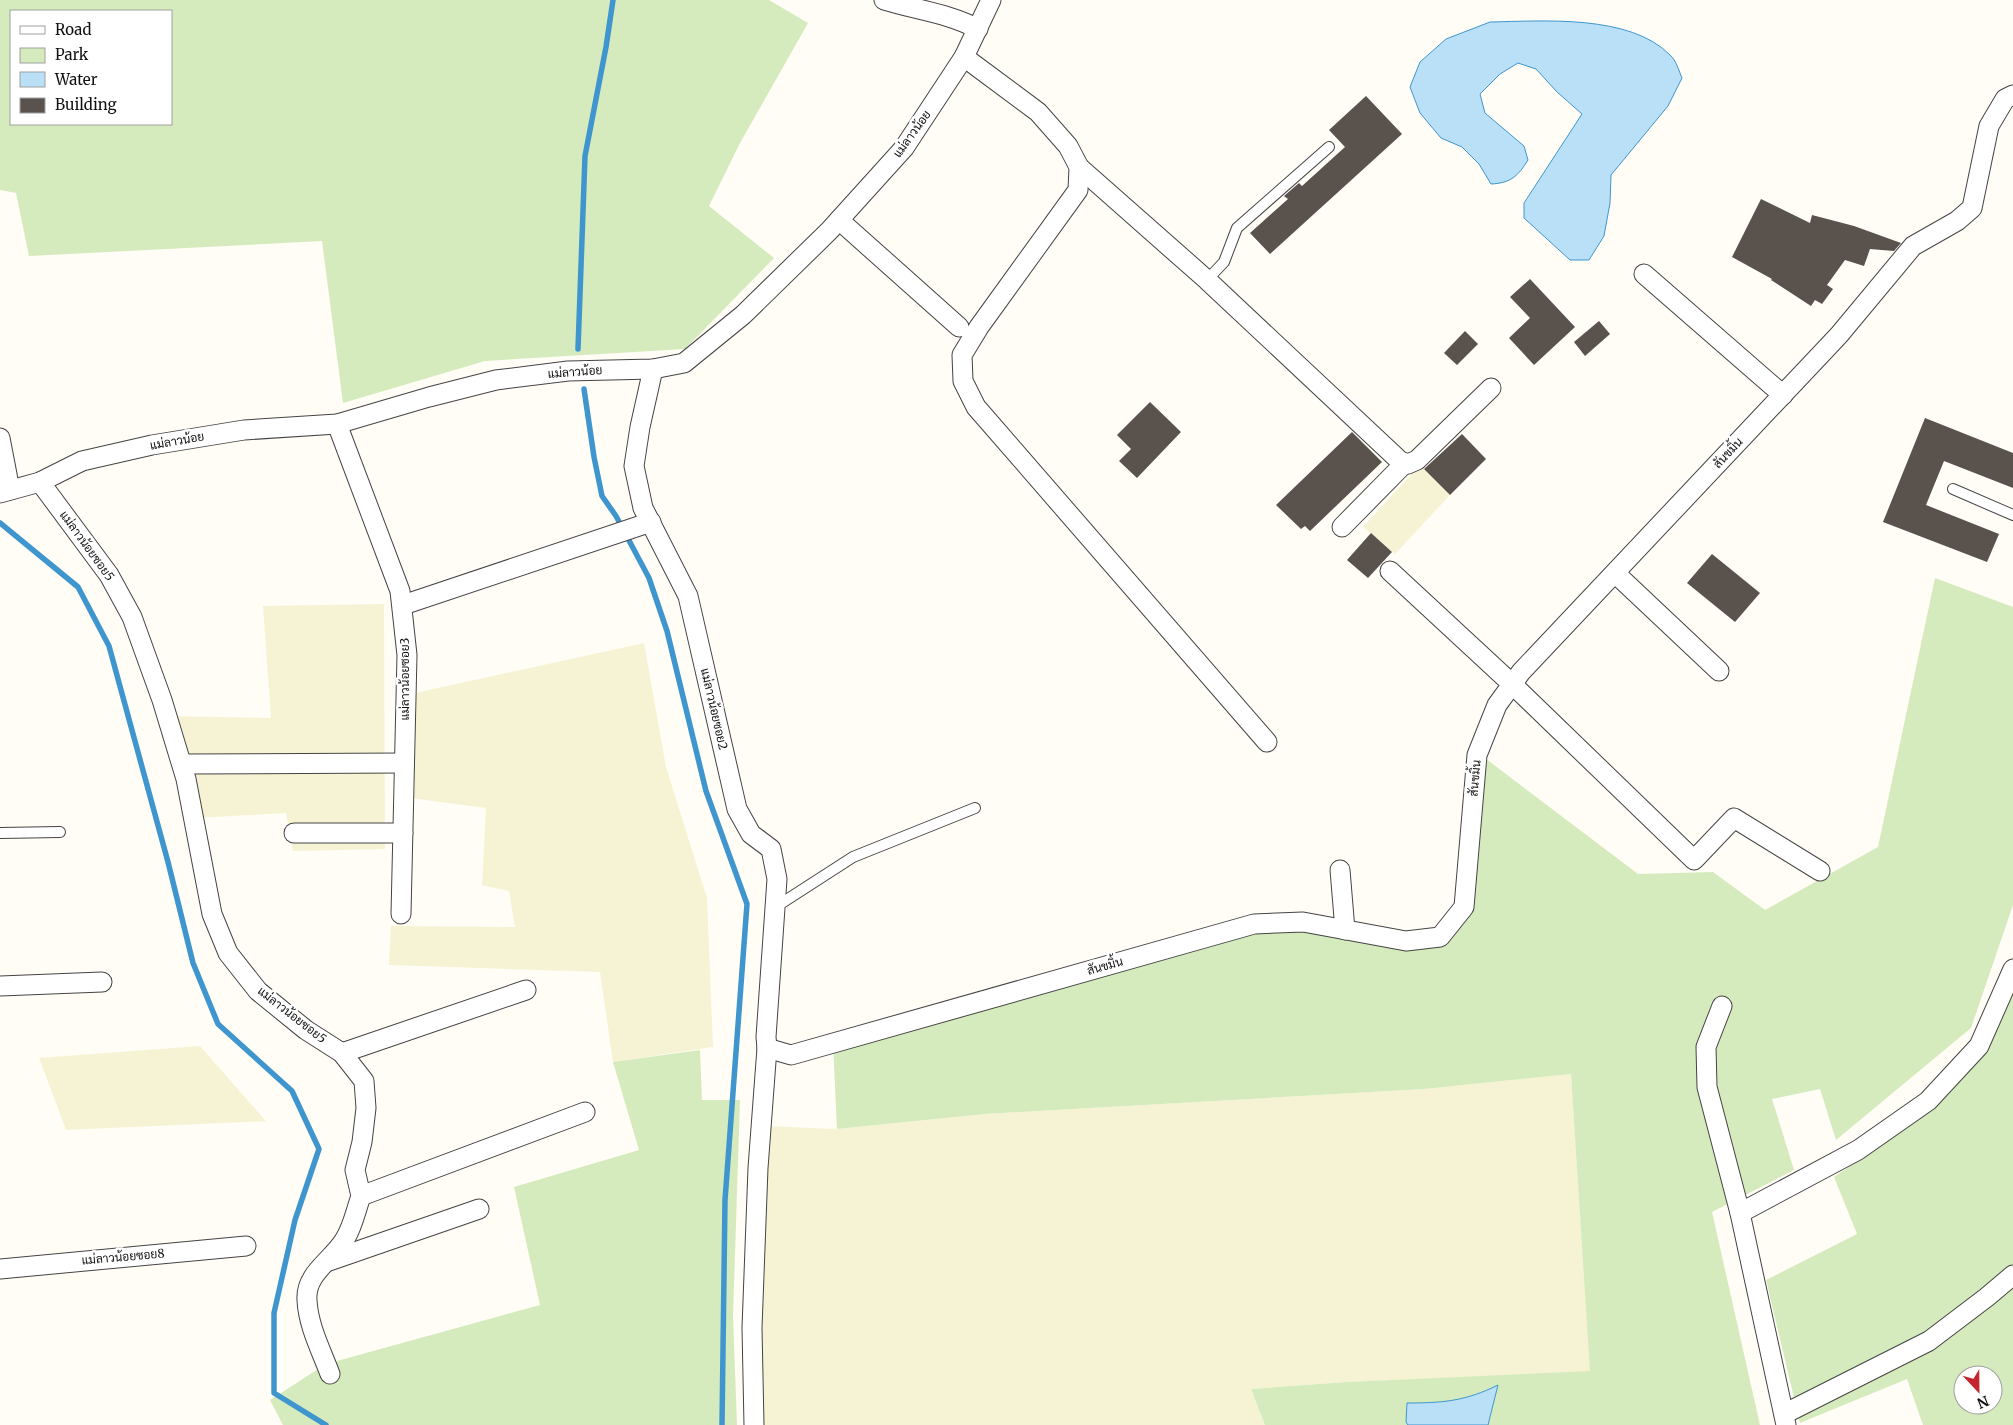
<svg xmlns="http://www.w3.org/2000/svg" width="2013" height="1425" font-family="Merriweather,Sarabun,serif">
<style>
.farmland{fill:#f6f3d4}
.green{fill:#d5ebbd;fill-rule:evenodd}
.water{fill:#b9e0f7;stroke:#3f96cf}
.lines{fill:none;stroke-linecap:round;stroke-linejoin:round}
.stream{stroke:#3f96cf;stroke-width:5.5}
.building{fill:#5a524d}
.service-casing{stroke:#444;stroke-width:12}
.minor-casing{stroke:#444;stroke-width:21}
.service{stroke:#fff;stroke-width:10}
.minor{stroke:#fff;stroke-width:19}
.labels{text-anchor:middle;stroke-width:5;stroke-linejoin:round;paint-order:stroke}
.street-label{font-size:12px;fill:#111;stroke:#fff}
</style>
<rect width="100%" height="100%" fill="#fffdf5"/>
<g class="farmland">
<path d="M1420,465l30,30 -55,59 -32,-27z"/>
<path d="M384,604l1,245 -92,2 -7,-38 -92,5 -27,-102 104,2 -8,-112z"/>
<path d="M644,643l22,124 41,131 6,149 -100,15 -13,-90 -211,-7 2,-39 124,1 -6,-36 -27,-6 4,-77 -83,-11 3,-102z"/>
<path d="M200,1046l66,75 -200,9 -27,-72z"/>
<path d="M1571,1074l20,298 -244,10 -96,7 14,36h-510l6,-299 76,3 148,-15 439,-25z"/>
</g>
<g class="green">
<path d="M0,0h769l39,23 -68,120 -31,63 65,52 -89,91 -200,12 -142,42 -21,-162 -293,15 -13,-63 -16,-3zM171,11v113h-160v-113z"/>
<path d="M1935,578l78,29v298l-42,123 -135,112 -16,-51 -48,10 22,71 -82,42 48,213h-495l-14,-36 96,-7 243,-11 -19,-297 -147,15 -439,25 -148,15 -4,-86 421,-119 186,13 24,-30 9,-158 165,125 75,-2 52,38 113,-63z"/>
<path d="M2013,986v439h-90l-16,-46 -107,44 -34,-143 91,-46 -23,-57 99,-68 70,-92zM1963,1375h30v30h-30z"/>
<path d="M700,1050l2,50h38l-7,216 4,109h-454l-13,-25 56,-36 214,-59 -26,-118 125,-37 -26,-88z"/>
</g>
<g class="water">
<path d="M1490,22c53,-1 140,-8 180,33 6,5 9,16 12,23l-14,28 -57,69 -1,28 -6,33 -15,24h-19l-46,-42v-15l58,-89 -25,-22 -21,-23 -18,-6 -18,11 -20,20 5,19 39,33 4,14c-10,16 -17,23 -37,24l-12,-20 -17,-17 -21,-9 -21,-25 -10,-26 10,-25 26,-23z"/>
<path d="M1498,1385l-10,40h-80l-2,-3 1,-19c36,0 59,-2 91,-18z"/>
</g>
<g class="lines">
<g class="stream">
<path d="M578,349l7,-193 21,-109 7,-47"/>
<path d="M584,389l10,68 8,39 14,20 33,62 18,53 39,160 41,113 -22,296 -3,225"/>
<path d="M0,523l78,64 31,59 59,216 25,101 25,61 74,67 27,58 -24,71 -21,93v80l52,32"/>
</g>
</g>
<g class="building">
<path d="M1366,96l36,38 -132,120 -20,-21 38,-34 -4,-3 15,-13 3,3 43,-39 -16,-17z"/>
<path d="M1761,199l49,24 2,-8 42,11 47,17 -7,8 -24,-2 -6,17 -19,-6 -18,25 6,4 -11,15 -7,-4 -4,6 -40,-26 1,-1 -40,-22z"/>
<path d="M1530,279l45,48 -41,38 -25,-27 21,-20 -20,-21z"/>
<path d="M1599,321l11,13 -25,22 -11,-14z"/>
<path d="M1465,331l13,13 -21,21 -13,-12z"/>
<path d="M1150,402l31,30 -44,46 -18,-17 12,-12 -14,-14z"/>
<path d="M1925,418l88,35v35l-69,-27 -18,44 73,29 -12,28 -104,-40z"/>
<path d="M1352,432l30,30 -72,69 -5,-5 -4,3 -25,-24z"/>
<path d="M1462,434l24,25 -36,36 -26,-26z"/>
<path d="M1371,533l21,19 -24,26 -21,-18z"/>
<path d="M1712,554l48,39 -25,29 -48,-39z"/>
</g>
<g class="lines">
<g class="service-casing">
<g id="service">
<path d="M1207,280l17,-18 13,-34 92,-81"/>
<path d="M1953,489l60,26"/>
<path d="M0,833l60,-1"/>
<path d="M774,908l79,-51 122,-49"/>
</g>
</g>
<g class="minor-casing">
<g id="minor">
<path d="M884,0c32,10 64,13 94,29"/>
<path d="M964,57l74,55 30,34 11,21 -1,23 -99,137 -17,28 1,26 13,26 291,335"/>
<path d="M1079,167l128,113 193,181 8,3 9,-4 74,-72"/>
<path d="M839,220l120,107"/>
<path d="M1644,274l139,121"/>
<path d="M653,369l-13,58 -6,39 9,42 45,88 49,213 14,25 20,15 6,30 -11,158 1,11 -9,120 -6,160 2,97"/>
<path d="M337,424l63,167 7,64 -6,259"/>
<path d="M0,438l10,52"/>
<path d="M40,482l69,93 23,42 30,83 24,79 26,135 16,39 30,38 48,39 36,23 22,28 2,27 -4,34 -7,28 6,26 224,-84"/>
<path d="M0,493l40,-11 42,-21 70,-16 92,-15 93,-6 92,-27 67,-17 72,-9 85,-2 31,-6 59,-48 86,-84 75,-83 60,-91 27,-57"/>
<path d="M1342,527l63,-64"/>
<path d="M1390,571l122,113 182,176 40,-42 86,53"/>
<path d="M1615,573l104,98"/>
<path d="M403,605l248,-83"/>
<path d="M182,764l222,-1"/>
<path d="M294,833h109"/>
<path d="M1340,870l5,60"/>
<path d="M0,986l102,-4"/>
<path d="M1722,1006l-16,41 1,40 33,126 46,212"/>
<path d="M767,1048l24,7 463,-131 49,-2 103,19 34,-4 24,-30 13,-152 20,-50 24,-33 318,-337 74,-89 44,-25 15,-13 17,-82 16,-27 8,-4"/>
<path d="M342,1053l184,-63"/>
<path d="M1740,1213l118,-63 70,-49 51,-55 34,-77"/>
<path d="M329,1261l150,-52"/>
<path d="M0,1269l246,-23"/>
<path d="M330,1374c-9,-24 -22,-49 -23,-74 -2,-27 26,-40 38,-61 8,-13 11,-29 16,-43"/>
<path d="M1784,1414l145,-73 58,-44 26,-22"/>
</g>
</g>
<use href="#service" class="service"/>
<use href="#minor" class="minor"/>
</g>
<g class="labels">
<g class="street-label">
<text transform="translate(912 134) rotate(-54)" y="4">แม่ลาวน้อย</text>
<text transform="translate(575 372) rotate(-4)" y="4">แม่ลาวน้อย</text>
<text transform="translate(177 441) rotate(-10)" y="4">แม่ลาวน้อย</text>
<text transform="translate(1728 453) rotate(-47)" y="4">สันขมิ้น</text>
<text transform="translate(87 546) rotate(54)" y="4">แม่ลาวน้อยซอย5</text>
<text transform="translate(405 679) rotate(-90)" y="4">แม่ลาวน้อยซอย3</text>
<text transform="translate(714 709) rotate(77)" y="4">แม่ลาวน้อยซอย2</text>
<text transform="translate(1475 778) rotate(-85)" y="4">สันขมิ้น</text>
<text transform="translate(1105 966) rotate(-16)" y="4">สันขมิ้น</text>
<text transform="translate(292 1015) rotate(38)" y="4">แม่ลาวน้อยซอย5</text>
<text transform="translate(123 1257) rotate(-5)" y="4">แม่ลาวน้อยซอย8</text>
</g>
</g>
<rect x="10" y="10" width="162" height="115" fill="#ffffff" stroke="#a0a0a0"/>
<rect x="20" y="26" width="25" height="8" fill="#ffffff" stroke="#a0a0a0"/>
<text x="55" y="35" font-size="15" fill="#111111">Road</text>
<rect x="20" y="48" width="25" height="15" fill="#d5ebbd" stroke="#a0a0a0"/>
<text x="55" y="60" font-size="15" fill="#111111">Park</text>
<rect x="20" y="72" width="25" height="15" fill="#b9e0f7" stroke="#a0a0a0"/>
<text x="55" y="85" font-size="15" fill="#111111">Water</text>
<rect x="20" y="98" width="25" height="15" fill="#5a524d" stroke="#a0a0a0"/>
<text x="55" y="110" font-size="15" fill="#111111">Building</text>
<g transform="translate(1978 1390) rotate(158)"><circle r="24" fill="#ffffff" stroke="#a0a0a0"/>
<path d="M0-4L9 19L0 12L-9 19Z" fill="#c4262e"/>
<text y="-8" font-size="14" font-weight="bold" text-anchor="middle" fill="#111111">N</text>
</g>
</svg>
